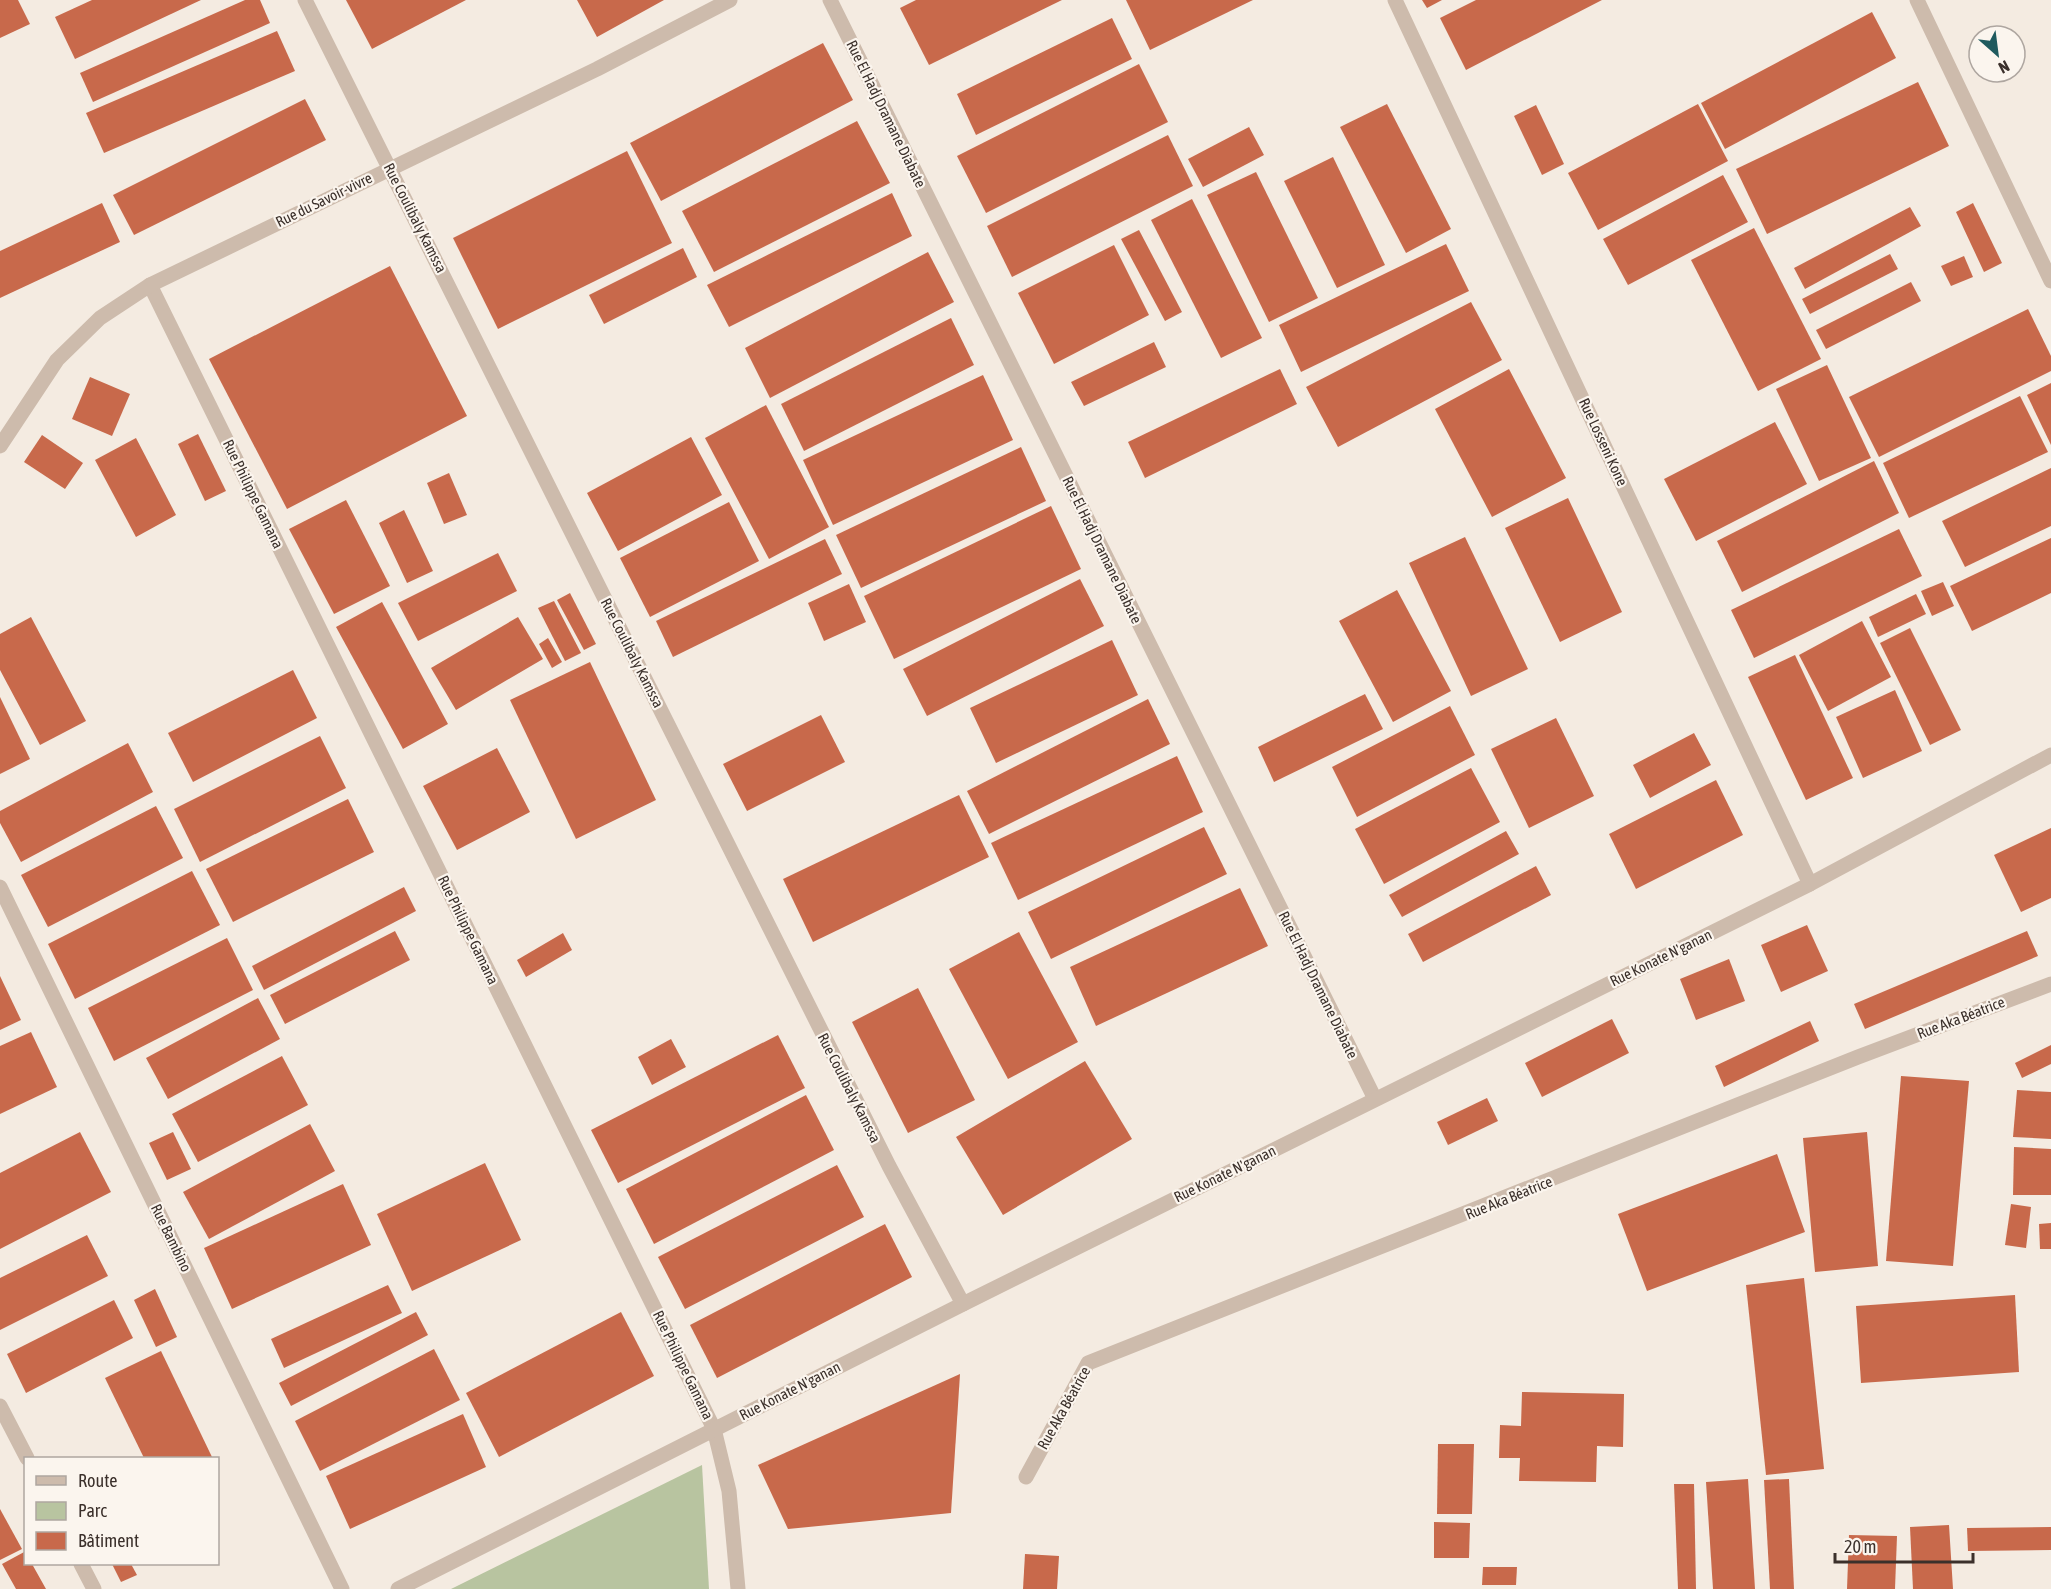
<svg xmlns="http://www.w3.org/2000/svg" width="2051" height="1589" font-family="'Asap Condensed',sans-serif">
<style>
.green{fill:#b8c4a0}
.building{fill:#c8694b}
.lines{fill:none;stroke-linecap:round;stroke-linejoin:round}
.minor{stroke:#cdbbac;stroke-width:15}
.labels{text-anchor:middle;stroke-width:4.5;stroke-linejoin:round;paint-order:stroke}
.street-label{font-size:15px;fill:#3b302b;stroke:#fbf5ee}
</style>
<rect width="100%" height="100%" fill="#f4ebe1"/>
<path class="green" d="M702,1465l7,124h-258z"/>
<g class="building">
<path d="M0,0h18l12,24 -30,14z"/>
<path d="M92,0h109l-126,59 -20,-42z"/>
<path d="M245,0h15l10,23 -177,79 -13,-29z"/>
<path d="M346,0h120l-94,49z"/>
<path d="M577,0h87l-67,37z"/>
<path d="M916,0h146l-133,65 -29,-57z"/>
<path d="M1126,0h127l-103,50z"/>
<path d="M1422,0h20l-15,8z"/>
<path d="M1476,0h126l-136,70 -26,-52z"/>
<path d="M1872,12l24,46 -171,91 -24,-46z"/>
<path d="M1112,18l20,41 -156,76 -19,-41z"/>
<path d="M277,31l18,40 -191,82 -18,-40z"/>
<path d="M823,43l30,57 -192,101 -31,-58z"/>
<path d="M1139,64l29,58 -182,91 -29,-57z"/>
<path d="M1918,82l31,64 -182,88 -31,-65z"/>
<path d="M305,99l21,41 -192,95 -21,-40z"/>
<path d="M1387,104l64,125 -45,24 -66,-126z"/>
<path d="M1698,104l30,57 -130,69 -30,-57z"/>
<path d="M1536,105l28,59 -22,11 -28,-59z"/>
<path d="M857,121l33,62 -176,89 -32,-61z"/>
<path d="M1249,127l15,28 -61,32 -15,-28z"/>
<path d="M1168,135l25,51 -181,91 -25,-51z"/>
<path d="M627,151l45,92 -174,86 -45,-91z"/>
<path d="M1333,157l52,108 -48,23 -53,-107z"/>
<path d="M1256,172l62,126 -49,24 -62,-127z"/>
<path d="M1723,175l25,47 -120,63 -25,-46z"/>
<path d="M892,193l20,43 -183,91 -22,-42z"/>
<path d="M1192,199l70,139 -41,20 -70,-138z"/>
<path d="M102,203l18,39 -120,56v-47z"/>
<path d="M1973,203l29,60 -18,9 -28,-60z"/>
<path d="M1910,207l11,19 -116,63 -11,-21z"/>
<path d="M1754,228l67,131 -63,32 -67,-131z"/>
<path d="M1139,230l43,82 -17,9 -44,-82z"/>
<path d="M1446,244l23,47 -168,81 -22,-47z"/>
<path d="M1114,245l35,70 -95,49 -36,-71z"/>
<path d="M683,248l14,29 -93,47 -15,-29z"/>
<path d="M928,252l26,50 -184,96 -25,-50z"/>
<path d="M1890,254l8,15 -88,45 -8,-15z"/>
<path d="M1964,256l9,21 -22,9 -10,-20z"/>
<path d="M390,266l77,150 -180,93 -78,-150z"/>
<path d="M1911,282l10,19 -95,48 -10,-19z"/>
<path d="M1471,302l31,58 -164,87 -32,-60z"/>
<path d="M2028,309l23,47v15l-172,86 -30,-60z"/>
<path d="M951,318l23,47 -170,86 -23,-47z"/>
<path d="M1154,342l12,25 -82,39 -13,-24z"/>
<path d="M1827,365l44,93 -52,23 -43,-92z"/>
<path d="M1280,369l17,35 -152,74 -17,-36z"/>
<path d="M1509,369l57,109 -74,39 -57,-108z"/>
<path d="M983,375l30,65 -180,85 -30,-65z"/>
<path d="M90,377l40,17 -18,42 -40,-17z"/>
<path d="M2051,383v62l-24,-50z"/>
<path d="M2020,396l28,56 -139,66 -26,-55z"/>
<path d="M766,405l63,122 -60,32 -64,-121z"/>
<path d="M1775,422l32,62 -111,57 -32,-62z"/>
<path d="M198,434l28,57 -21,10 -27,-57z"/>
<path d="M42,435l41,28 -18,26 -41,-27z"/>
<path d="M691,437l31,58 -104,56 -31,-58z"/>
<path d="M136,438l40,77 -40,22 -41,-77z"/>
<path d="M1021,447l25,54 -185,87 -25,-53z"/>
<path d="M1874,461l25,52 -157,79 -25,-51z"/>
<path d="M2051,468v58l-86,41 -23,-46z"/>
<path d="M449,473l18,42 -23,9 -17,-41z"/>
<path d="M1568,498l54,114 -62,30 -55,-114z"/>
<path d="M346,500l44,86 -56,28 -45,-85z"/>
<path d="M729,502l30,59 -109,56 -30,-59z"/>
<path d="M1051,506l30,63 -187,90 -30,-63z"/>
<path d="M404,510l29,61 -26,12 -28,-60z"/>
<path d="M1899,529l23,47 -168,82 -23,-48z"/>
<path d="M1465,537l63,132 -57,27 -62,-133z"/>
<path d="M2051,538v55l-79,38 -22,-45z"/>
<path d="M825,539l17,35 -169,83 -17,-36z"/>
<path d="M498,553l19,38 -99,50 -20,-38z"/>
<path d="M1080,579l24,47 -177,90 -24,-47z"/>
<path d="M1943,582l11,24 -22,10 -11,-25z"/>
<path d="M849,584l17,38 -42,19 -16,-38z"/>
<path d="M1397,590l54,101 -58,31 -54,-101z"/>
<path d="M570,593l26,51 -12,6 -27,-50z"/>
<path d="M1916,594l10,20 -48,23 -9,-20z"/>
<path d="M554,601l27,52 -16,8 -27,-53z"/>
<path d="M382,602l66,122 -45,25 -67,-122z"/>
<path d="M31,617l55,104 -46,24 -40,-75v-36z"/>
<path d="M518,617l25,42 -87,51 -25,-42z"/>
<path d="M1862,621l29,56 -63,34 -29,-56z"/>
<path d="M1910,628l51,102 -31,15 -50,-102z"/>
<path d="M548,638l14,24 -10,6 -13,-24z"/>
<path d="M1112,640l26,55 -142,68 -26,-55z"/>
<path d="M1795,655l58,123 -47,22 -58,-123z"/>
<path d="M590,662l66,138 -80,39 -66,-139z"/>
<path d="M293,670l24,48 -124,64 -25,-49z"/>
<path d="M1895,690l27,61 -59,27 -27,-61z"/>
<path d="M1365,694l18,35 -109,53 -16,-35z"/>
<path d="M0,697l30,62 -30,15z"/>
<path d="M1148,699l22,45 -181,90 -22,-43z"/>
<path d="M1450,706l25,49 -118,62 -25,-50z"/>
<path d="M821,715l24,47 -98,49 -24,-47z"/>
<path d="M1556,718l38,78 -65,32 -38,-79z"/>
<path d="M1694,733l17,32 -61,33 -17,-33z"/>
<path d="M320,736l26,52 -146,74 -26,-53z"/>
<path d="M128,743l25,49 -132,70 -21,-39v-12z"/>
<path d="M497,748l33,64 -73,38 -34,-64z"/>
<path d="M1177,756l26,56 -185,88 -27,-57z"/>
<path d="M1471,768l29,54 -116,62 -29,-55z"/>
<path d="M1716,780l27,55 -107,54 -27,-55z"/>
<path d="M959,795l30,62 -176,85 -30,-63z"/>
<path d="M348,799l26,53 -141,70 -27,-53z"/>
<path d="M156,806l27,52 -135,69 -27,-52z"/>
<path d="M1204,827l23,47 -176,85 -23,-47z"/>
<path d="M2051,828v70l-30,14 -27,-57z"/>
<path d="M1506,831l13,23 -117,63 -13,-22z"/>
<path d="M1536,866l15,29 -128,67 -15,-28z"/>
<path d="M192,871l28,54 -145,74 -27,-55z"/>
<path d="M404,887l12,24 -152,79 -12,-24z"/>
<path d="M1240,888l28,58 -172,80 -26,-59z"/>
<path d="M1807,925l21,46 -47,21 -20,-47z"/>
<path d="M395,931l15,29 -125,64 -15,-29z"/>
<path d="M2027,931l11,25 -173,73 -11,-25z"/>
<path d="M1019,932l59,110 -70,37 -59,-110z"/>
<path d="M563,933l9,17 -46,27 -9,-17z"/>
<path d="M227,938l26,52 -139,71 -26,-53z"/>
<path d="M1729,959l16,42 -49,19 -16,-41z"/>
<path d="M0,976l21,44 -21,10z"/>
<path d="M918,988l57,112 -67,33 -56,-111z"/>
<path d="M258,998l22,41 -112,60 -22,-41z"/>
<path d="M1612,1019l17,34 -87,44 -17,-34z"/>
<path d="M1810,1021l9,20 -95,46 -9,-21z"/>
<path d="M31,1032l26,55 -57,27v-68z"/>
<path d="M778,1035l27,53 -187,95 -27,-53z"/>
<path d="M671,1039l15,28 -34,18 -14,-28z"/>
<path d="M2051,1045v19l-29,14 -7,-15z"/>
<path d="M282,1056l26,49 -110,57 -26,-48z"/>
<path d="M1085,1061l47,78 -129,76 -47,-78z"/>
<path d="M1901,1076l68,5 -16,185 -67,-5z"/>
<path d="M2017,1090l34,2v47l-38,-2z"/>
<path d="M806,1095l28,55 -180,94 -28,-55z"/>
<path d="M1487,1098l11,23 -50,24 -11,-23z"/>
<path d="M310,1124l25,47 -126,68 -26,-47z"/>
<path d="M80,1132l31,60 -111,57v-76z"/>
<path d="M173,1132l18,37 -24,11 -18,-37z"/>
<path d="M1867,1132l11,134 -63,6 -12,-134z"/>
<path d="M2014,1147l37,2v46h-38z"/>
<path d="M1777,1154l28,78 -158,59 -29,-77z"/>
<path d="M485,1163l36,77 -109,51 -35,-77z"/>
<path d="M837,1165l27,52 -179,92 -27,-52z"/>
<path d="M343,1184l28,61 -139,64 -28,-61z"/>
<path d="M2011,1204l20,3 -5,41 -21,-3z"/>
<path d="M2051,1223v26h-11l-1,-25z"/>
<path d="M885,1224l27,53 -195,101 -27,-53z"/>
<path d="M87,1235l21,41 -108,54v-52z"/>
<path d="M1804,1278l20,191 -58,6 -20,-190z"/>
<path d="M388,1285l14,28 -118,55 -13,-29z"/>
<path d="M155,1289l22,48 -21,10 -22,-47z"/>
<path d="M2015,1295l4,77 -158,11 -5,-77z"/>
<path d="M114,1300l19,38 -107,55 -19,-39z"/>
<path d="M416,1312l12,23 -137,71 -12,-23z"/>
<path d="M621,1312l33,64 -155,81 -33,-64z"/>
<path d="M434,1349l26,51 -140,71 -25,-50z"/>
<path d="M161,1351l51,106 -3,1h-65l-39,-80z"/>
<path d="M960,1374l-9,139 -163,16 -30,-64z"/>
<path d="M1522,1392l102,2 -1,53 -26,-1 -1,36 -77,-1 1,-23h-21l1,-33 21,1z"/>
<path d="M463,1414l23,53 -136,62 -24,-53z"/>
<path d="M1438,1444h36l-2,70h-35z"/>
<path d="M1748,1479l7,110h-42l-7,-107z"/>
<path d="M1789,1479l5,110h-24l-6,-109z"/>
<path d="M1674,1484h20l2,105h-18z"/>
<path d="M0,1509l22,40 -22,11z"/>
<path d="M1434,1522l36,1 -1,35h-35z"/>
<path d="M1949,1525l4,64h-40l-3,-62z"/>
<path d="M2051,1527v23l-83,1 -1,-23z"/>
<path d="M1849,1535l48,1 -2,53h-48z"/>
<path d="M26,1551v13h6l14,25h-30l-14,-25z"/>
<path d="M1025,1554l34,2 -2,33h-34z"/>
<path d="M112,1564h19l6,11 -16,7z"/>
<path d="M1483,1567h34l-1,18h-34z"/>
</g>
<g class="lines">
<g class="minor">
<path d="M305,0l584,1166 74,138"/>
<path d="M830,0l545,1099"/>
<path d="M1395,0l415,884"/>
<path d="M1917,0l134,281"/>
<path d="M150,285l564,1144 15,62 9,98"/>
<path d="M0,446l57,-86 43,-42 50,-33 447,-216 133,-69"/>
<path d="M0,887l342,702"/>
<path d="M0,1406l27,52"/>
<path d="M1026,1477l62,-114 770,-306 193,-73"/>
<path d="M81,1564l13,25"/>
<path d="M398,1589l565,-285 847,-420 241,-129"/>
</g>
</g>
<g class="labels">
<g class="street-label">
<text transform="translate(886 114) rotate(64)" y="5">Rue El Hadj Dramane Diabate</text>
<text transform="translate(324 200) rotate(-26)" y="5">Rue du Savoir-vivre</text>
<text transform="translate(415 218) rotate(63)" y="5">Rue Coulibaly Kamssa</text>
<text transform="translate(1603 442) rotate(65)" y="5">Rue Losseni Kone</text>
<text transform="translate(253 494) rotate(64)" y="5">Rue Philippe Gamana</text>
<text transform="translate(1102 550) rotate(64)" y="5">Rue El Hadj Dramane Diabate</text>
<text transform="translate(632 653) rotate(63)" y="5">Rue Coulibaly Kamssa</text>
<text transform="translate(468 930) rotate(64)" y="5">Rue Philippe Gamana</text>
<text transform="translate(1661 958) rotate(-26)" y="5">Rue Konate N'ganan</text>
<text transform="translate(1318 985) rotate(64)" y="5">Rue El Hadj Dramane Diabate</text>
<text transform="translate(1961 1018) rotate(-21)" y="5">Rue Aka Béatrice</text>
<text transform="translate(849 1088) rotate(63)" y="5">Rue Coulibaly Kamssa</text>
<text transform="translate(1225 1174) rotate(-26)" y="5">Rue Konate N'ganan</text>
<text transform="translate(1509 1198) rotate(-22)" y="5">Rue Aka Béatrice</text>
<text transform="translate(171 1238) rotate(64)" y="5">Rue Bambino</text>
<text transform="translate(683 1365) rotate(64)" y="5">Rue Philippe Gamana</text>
<text transform="translate(790 1391) rotate(-27)" y="5">Rue Konate N'ganan</text>
<text transform="translate(1064 1408) rotate(-61)" y="5">Rue Aka Béatrice</text>
</g>
</g>
<rect x="24" y="1457" width="195" height="108" fill="#fbf5ee" stroke="#aea6a0" stroke-width="1.5"/>
<rect x="36" y="1476" width="30" height="9" fill="#cdbbac" stroke="#aea6a0" stroke-width="1.5"/>
<text x="78" y="1487" font-size="18" fill="#3b302b">Route</text>
<rect x="36" y="1502" width="30" height="18" fill="#b8c4a0" stroke="#aea6a0" stroke-width="1.5"/>
<text x="78" y="1517" font-size="18" fill="#3b302b">Parc</text>
<rect x="36" y="1532" width="30" height="18" fill="#c8694b" stroke="#aea6a0" stroke-width="1.5"/>
<text x="78" y="1547" font-size="18" fill="#3b302b">Bâtiment</text>
<g transform="translate(1997 54) rotate(152)"><circle r="28" fill="#fbf5ee" stroke="#aea6a0" stroke-width="1.5"/>
<path d="M0-4.5L10 22L0 15L-10 22Z" fill="#1f5a5e"/>
<text y="-9" font-size="16" font-weight="bold" text-anchor="middle" fill="#3b302b">N</text>
</g>
<path d="M1835 1553v9h138v-9" fill="none" stroke="#3b302b" stroke-width="3"/>
<text x="1844" y="1553" font-size="18" fill="#3b302b" stroke="#fbf5ee" stroke-width="4.5" paint-order="stroke">20 m</text>
</svg>
